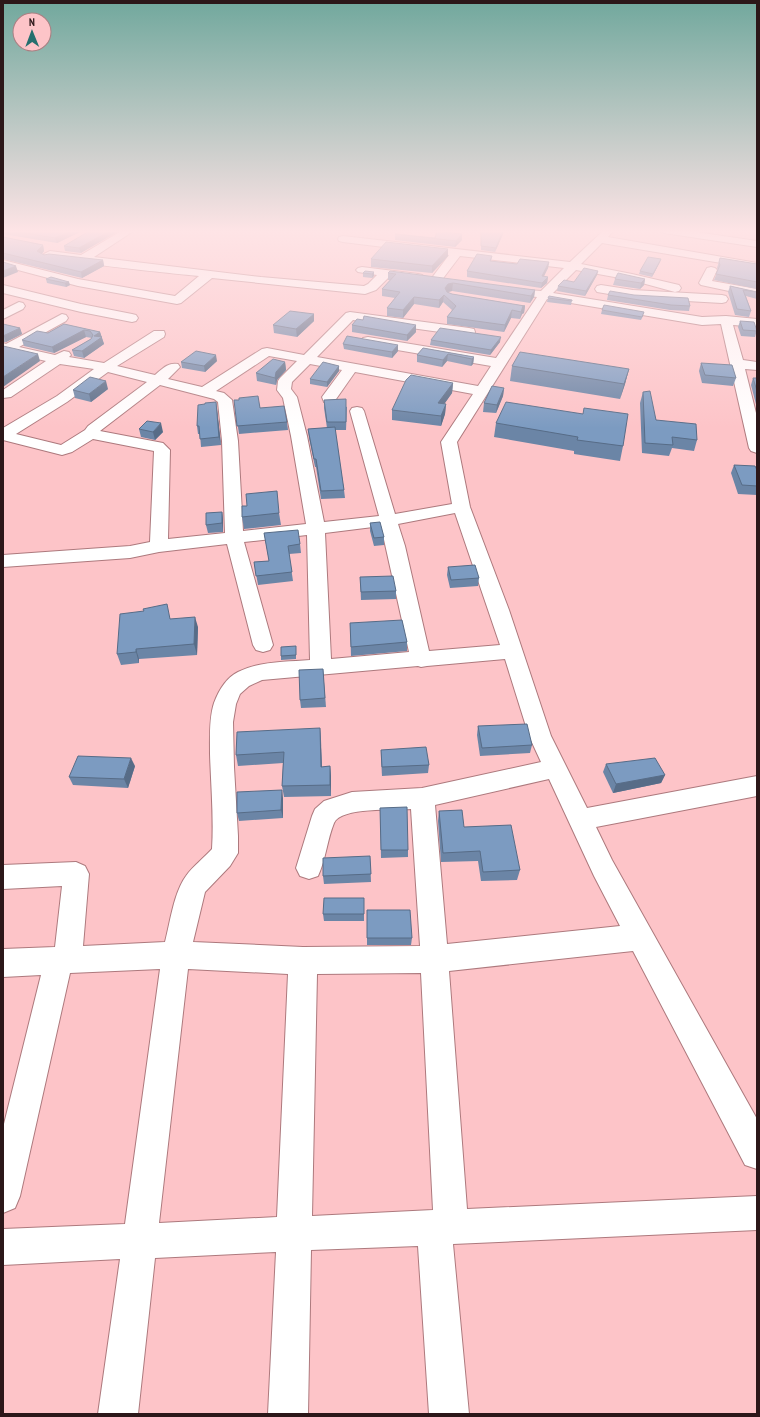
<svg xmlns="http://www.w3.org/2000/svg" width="760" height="1417" font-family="'PT Sans Narrow',sans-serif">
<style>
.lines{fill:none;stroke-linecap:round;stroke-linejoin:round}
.minor-casing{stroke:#ad797d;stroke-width:2}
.minor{fill:#fff;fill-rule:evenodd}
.wall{fill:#6b85a6}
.shaded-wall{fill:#576c87}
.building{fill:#7c9bc1;stroke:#576c87}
</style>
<rect width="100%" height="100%" fill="#fdc4c8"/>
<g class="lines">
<g class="minor-casing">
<g id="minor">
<path d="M123,230h12l-41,27 167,20 103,9 4,-2 9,-9 -19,-3 -2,-2 2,-2 4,-1 56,7 4,1 2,2 -2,2 -4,1 -29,-3 -13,13 -11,4 -153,-16 -31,25 -4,1 -99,-18 -75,-20v-6l75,19 97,17 24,-20c-19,-2 -149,-14 -155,-22l6,-3 31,4z"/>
<path d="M604,230h10l-6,7 149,26v6l-155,-26 -21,21 51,10 47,11 2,3 -2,3 -4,1 -44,-12 -55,-10 -23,23 149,24 24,-1 31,3v8l-24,-2 10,35 14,2v8l-12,-1 12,48v36l-6,-2 -2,-3 -28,-124 -19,1 -155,-26 -90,143 13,65 39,103 42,126 36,72 170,-32v20l-161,31 16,33 145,259v50l-12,-4 -112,-214 -184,20 18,238 290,-13v34l-304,14 16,170h-40l-11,-168 -107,4 -3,164h-40l8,-162 -121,6 -17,156h-40l22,-155 -117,6v-36l122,-5 35,-255 -90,4 -50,223 -5,12 -12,5v-85l38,-153 -38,2v-28l52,-2 7,-61 -59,3v-24l73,-3 9,4 4,8 -6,72 82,-4c5,-19 9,-50 21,-66 7,-10 18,-18 26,-27 2,-31 -1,-63 -2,-95 0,-16 -1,-36 4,-51 5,-13 12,-25 24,-31 22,-11 49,-10 72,-12l-3,-125 -63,7 29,103 -3,5 -7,2 -7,-2 -3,-5 -26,-101 -68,8 -29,6 -127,9v-12l127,-9 20,-4 4,-91 -61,-12 -21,13 -10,3 -59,-15v-12l54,-32 37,-27 -34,-5 -49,33 -8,1v-8l43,-29 -43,-10v-8l3,1 56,-30 4,1 2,3 -2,3 -47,26 36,8 9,-4 5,1 2,3 -2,2 35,6 50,-32h10l1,3 -1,3 -47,29 38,9c7,-6 13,-13 23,-11l2,3 -12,12 34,8 60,-38 5,-1 37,7 42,-42 4,-1 119,16 5,1 1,3 -1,3 -5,1 -116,-16 -36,37 161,29 13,-20 -123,-21 -5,-1 -2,-3 2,-3 5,-1 128,21 41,-61 -8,-1 -2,-3 2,-3 12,1 23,-23 -104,-12 -19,25h-8l-2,-2 18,-24 -106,-13 -4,-1 -1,-2 1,-2 4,-1 227,26zM269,356l28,5 -17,17 -2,3 -1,9 6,8 8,38 15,88 -63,7 -5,-90 -6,-41 -8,-7 -8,-2zM310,364l32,6 -20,27 2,5 5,1 5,-1 21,-30 118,22 -32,48 11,62 -57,10 -31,-103 -2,-3 -5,-1 -5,1 -2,3 29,105 -55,6 -17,-86 -10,-39 -6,-8 1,-7zM108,372l39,10 -59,44 -3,4 -24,15 -45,-11 51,-32zM160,385l54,14 4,3 4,39 3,92 -57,6 2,-89 -7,-7 -63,-12zM455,513l45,132 -71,6 -24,-105 -7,-22zM381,526l28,126 -78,7 -6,-126zM505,659l24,77 12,26 -119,26 -70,4 -28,9 -9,8 -3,7 -16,52 4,8 9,3 9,-3c8,-17 9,-36 16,-53 7,-16 61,-13 77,-14l9,137 -117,1 -110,-5 12,-50 25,-26 8,-13v-17l-4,-69 -1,-45 3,-18 4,-10 9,-8 13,-6 156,-14 3,1 6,-1zM549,779l45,97 26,50 -173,18 -12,-139zM188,969l100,5 -11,243 -118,6zM421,973l12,237 -121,6 5,-242z"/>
<path d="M659,230h23l75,11v6l-93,-14z"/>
<path d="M711,267l4,1 2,2 -5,11 45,8v8l-56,-12 -2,-2 8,-15z"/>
<path d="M3,285l78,19 51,10 4,1 2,3 -2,3 -4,1 -51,-10 -78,-19z"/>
<path d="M601,285l32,5 89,5 4,1 2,3 -2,3 -4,1 -89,-5 -36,-6 -2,-3 2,-3z"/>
<path d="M19,302l4,1 2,3 -2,3 -20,10v-9z"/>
</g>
</g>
<use href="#minor" class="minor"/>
</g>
<g class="wall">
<path d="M3,230h81l-27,13 -54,-9z"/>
<path d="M91,230l-10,23 -16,-2 -1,-5z"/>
<path d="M503,230v4l-8,18 -14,-2v-17z"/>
<path d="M395,234l40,4 27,-4v6l-7,7 -60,-7z"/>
<path d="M3,237l40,8 1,6 -2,3 2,1 59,5 1,6 -22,12 -79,-19z"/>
<path d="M448,249v7l-16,17 -61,-6v-8z"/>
<path d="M492,256l-1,5 26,3 32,-2 -1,6 -4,8 4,1 -1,6 -6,5 -74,-11v-6z"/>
<path d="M720,258l37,6v25l-43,-9 4,-10 -1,-2z"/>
<path d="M661,259l-1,3 -8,15 -13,-3 1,-3z"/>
<path d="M598,271l-1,4 -12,21 -28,-5 1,-5 16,-4z"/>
<path d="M374,272v4l-2,2 -9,-1v-4z"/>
<path d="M388,273l147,17 -1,7 -4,6 -78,-12 -5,1 5,2 73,12 -1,7 -2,1 -2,5 -9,-1 -7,14 -57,-8v-7l5,-7 -9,-8 -4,6 -25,-4 -11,14 -16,-2v-8l8,-10 -13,-2v-7l8,-9h-2z"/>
<path d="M51,277l19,8 -4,2 -19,-4 -1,-4z"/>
<path d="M615,279h30l-1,6 -4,4 -27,-4z"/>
<path d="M730,286l27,6v7l-11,-3 5,15 -2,6 -14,-2 -7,-23z"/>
<path d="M608,295h26l56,11 -1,5 -19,-1 -63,-10z"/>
<path d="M548,298l24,2 -1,5 -24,-3z"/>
<path d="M602,310l41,6 -2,4 -40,-6z"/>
<path d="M314,314v7l-17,16 -23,-4 -1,-8z"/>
<path d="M740,321l17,9 -2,7 -14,-1 -3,-9z"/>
<path d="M3,324l17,4 2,6 -16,8h-3z"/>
<path d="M64,324l36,8 4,12 -20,14 -10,-2 -2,-6 19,-11 1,-1 -6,-1 -32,16 -30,-7 -2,-6 26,-7z"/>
<path d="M352,325h64v7l-9,9 -55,-9z"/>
<path d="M431,340l69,2 -10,13 -60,-10z"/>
<path d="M343,344l55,1v6l-6,7 -48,-9z"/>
<path d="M423,348l51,9 -1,7 -2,2 -24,-5 -5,6 -25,-5v-7z"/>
<path d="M217,361l-12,11 -23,-4 -1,-6z"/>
<path d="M285,362l1,8 -9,10 -1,5 -19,-4 -1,-8z"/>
<path d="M701,363l35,15 -3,8 -31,-3 -3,-12z"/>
<path d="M339,366v5l-12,16 -17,-3v-5z"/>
<path d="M512,366l117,3 -4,15 -5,15 -110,-18z"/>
<path d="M753,378h4v30l-6,-23z"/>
<path d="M453,383l-1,10 -8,11h2l-1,10 -4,12 -49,-6v-10z"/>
<path d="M504,388l-1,8 -7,17 -13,-1 1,-9z"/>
<path d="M108,389l-17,13 -16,-4 -2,-8z"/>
<path d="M643,392l13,28 41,20 -3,11 -22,-3 -3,8 -27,-3 -2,-50z"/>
<path d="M234,400l26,8 27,14 1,8 -49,4z"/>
<path d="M324,400l23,7 -1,23h-11l9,60 1,8 -24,1 -5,-32h-1l-6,-29 -1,-9 19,-1 -3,-20z"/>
<path d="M216,402l5,43 -20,2 -1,-13h-2l-1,-8 8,-22z"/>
<path d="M583,414l40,32 -3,15 -46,-7v-3l-80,-14 2,-14z"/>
<path d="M139,429l24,3 -8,8 -14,-3z"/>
<path d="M734,465l23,5v25l-19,-1 -7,-21z"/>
<path d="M247,506l32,7 2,12 -37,4 -2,-12z"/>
<path d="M222,512l1,8v12l-15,1 -2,-8z"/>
<path d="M370,523l14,14v8l-10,1 -4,-15z"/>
<path d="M264,533l36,11 1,9 -12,1 4,27 -35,4 -4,-23 15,-1z"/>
<path d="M448,567l31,11 -1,8 -28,2 -3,-13z"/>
<path d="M360,577l36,14v8l-35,1z"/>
<path d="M171,619l27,8 -1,28 -58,4v4l-18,2 -4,-11z"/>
<path d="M350,623l57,19v9l-56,5z"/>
<path d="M296,646v13l-15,1v-4z"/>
<path d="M323,669l3,38 -25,1 -1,-8z"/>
<path d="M478,726l54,19 -2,8 -50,3 -3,-21z"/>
<path d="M320,728l2,39 8,-1 1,11v19l-47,1 -2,-11 1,-23 -45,3 -2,-11z"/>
<path d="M381,750l48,15 -1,8 -46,3 -1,-18z"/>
<path d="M606,764l59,11 -4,8 -48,10 -10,-21z"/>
<path d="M135,766l-7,22 -55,-3 -4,-8z"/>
<path d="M283,798v20l-44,3 -2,-8z"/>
<path d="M380,808l28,42v7l-27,1z"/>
<path d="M439,811l25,16 56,43 -3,10 -36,1 -3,-20 -37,1 -3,-41z"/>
<path d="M370,856l1,26 -47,2 -1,-8z"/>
<path d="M364,898v23h-40l-1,-7z"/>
<path d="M367,910l45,28 -1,7h-44z"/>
</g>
<g class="shaded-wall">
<path d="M72,230h12l-27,13 -2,-5z"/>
<path d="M111,230h10l-40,23 -2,-5z"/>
<path d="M503,230v4l-8,18 1,-4z"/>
<path d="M462,234v6l-7,7 1,-6z"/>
<path d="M43,245l1,6 -5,6 -2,-6z"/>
<path d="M448,249v7l-16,17v-7z"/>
<path d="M661,259l-1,3 -8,15 1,-3z"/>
<path d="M103,260l1,6 -22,12 -1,-6z"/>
<path d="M549,262l-1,6 -7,14 1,-6z"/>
<path d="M16,266l2,6 -15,6v-7z"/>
<path d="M598,271l-1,4 -12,21 1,-5z"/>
<path d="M374,272v4l-2,2v-4z"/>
<path d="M548,277l-1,6 -6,5 1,-5z"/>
<path d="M645,279l-1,6 -4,4 1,-6z"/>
<path d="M69,282l1,3 -4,2 -1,-4z"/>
<path d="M453,283l-1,8 -4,1 -3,3v-7l3,-4z"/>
<path d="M535,290l-1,7 -4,6 1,-7z"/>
<path d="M444,295l-1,7 -4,6v-8z"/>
<path d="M414,297v7l-11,14v-8z"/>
<path d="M523,306h2l-1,7 -2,1 -2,5 1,-7z"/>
<path d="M512,310l-1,8 -7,14 1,-7z"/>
<path d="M314,314v7l-17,16 -1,-8z"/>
<path d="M416,325v7l-9,9v-6z"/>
<path d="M20,328l2,6 -16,8 -2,-6z"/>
<path d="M84,330l2,7 -32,16 -2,-6z"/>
<path d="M100,332l4,12 -20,14 -2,-7 12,-15z"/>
<path d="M501,337l-1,5 -10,13 1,-5z"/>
<path d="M398,345v6l-6,7v-6z"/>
<path d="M38,354l2,7 -37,26v-10z"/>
<path d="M448,354l-1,7 -5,6 1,-7z"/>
<path d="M216,355l1,6 -12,11 -1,-6z"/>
<path d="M474,357l-1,7 -2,2 1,-7z"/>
<path d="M285,362l1,8 -9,10 -1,5 -1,-7 1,-6z"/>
<path d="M339,366v5l-12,16v-5z"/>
<path d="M629,369l-4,15 -5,15 4,-15z"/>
<path d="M106,381l2,8 -17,13 -2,-8z"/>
<path d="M453,383l-1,10 -14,20v-10z"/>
<path d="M504,388l-1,8 -7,17 1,-8z"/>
<path d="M216,402l1,7 4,36 -2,-8z"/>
<path d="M446,404l-1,10 -4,12v-10z"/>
<path d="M161,423l2,9 -8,8 -2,-8z"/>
<path d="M222,512l1,8v12l-1,-9z"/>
<path d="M195,617l3,10 -1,28 -3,-11z"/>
<path d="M136,649l3,10v4l-3,-11z"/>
<path d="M320,728l1,11 1,38 -1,-10z"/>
<path d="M131,758l4,8 -7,22 -4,-9z"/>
<path d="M330,766l1,11v19l-1,-11z"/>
<path d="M665,775l-4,8 -48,10 3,-9z"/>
<path d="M282,790l1,8v20l-2,-8z"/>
</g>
<g class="building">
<path d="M7,230h65l-17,8z"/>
<path d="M91,230h20l-32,18 -15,-2z"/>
<path d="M481,230h22l-7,18 -15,-2z"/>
<path d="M437,231l25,3 -6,7 -61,-7 40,4z"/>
<path d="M3,237l40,8 -6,6 7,4 5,-1 54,6 -22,12 -78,-19z"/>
<path d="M386,242l62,7 -16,17 -61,-7z"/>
<path d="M477,254l15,2 -2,5 27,3 3,-5 29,3 -7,14 6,1 -6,6 -75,-12z"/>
<path d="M648,257l13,2 -8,15 -13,-3z"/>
<path d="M720,258l37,6v18l-41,-8 4,-9 -1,-3z"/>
<path d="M3,262l13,4 -13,5z"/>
<path d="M584,268l14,3 -12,20 -28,-5 6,-6 10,2z"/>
<path d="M365,271l9,1 -2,2 -9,-1z"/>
<path d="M390,271l145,19 -4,6 -78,-13 -5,1 -3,4 2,4 5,2 73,12h-2l-2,6 -9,-2 -7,15 -58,-8 9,-11 -12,-11 -5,5 -25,-3 -11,13 -16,-2 13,-16 -18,-3 14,-15 -8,-1z"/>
<path d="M618,273l27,6 -4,4 -26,-4z"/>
<path d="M51,277l18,5 -4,1 -19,-4z"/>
<path d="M730,286l27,6 -14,-2 8,21 -14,-2z"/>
<path d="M610,291l24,4 54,3 2,8 -19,-1 -63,-10z"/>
<path d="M549,296l23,4v1l-24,-3z"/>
<path d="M604,305l40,7 -2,5 -40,-7z"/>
<path d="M290,311l24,3 -18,15 -23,-4z"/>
<path d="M364,316l52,9 -9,10 -55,-10 5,-6 6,1z"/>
<path d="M740,321l14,1 3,9 -14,-1z"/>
<path d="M3,324l17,4 -17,8z"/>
<path d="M64,324l36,8 -6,4 8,1 -20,14 -10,-1 19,-11 2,-4 -3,-4 -6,-1 -32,17 -30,-7 15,-9 11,2z"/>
<path d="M440,328l61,9 -10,13 -60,-10z"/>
<path d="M347,336l51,9 -6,7 -49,-8z"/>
<path d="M3,346l35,8 -35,23z"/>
<path d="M423,348l51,9 -2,2 -24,-5 -5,6 -26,-5z"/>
<path d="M196,351l20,4 -12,11 -23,-4z"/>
<path d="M520,352l109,17 -5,15 -112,-18z"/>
<path d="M273,359l12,3 -9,10 -1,6 -19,-5z"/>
<path d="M323,362l16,4 -12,16 -17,-3z"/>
<path d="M701,363l31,2 4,13 -31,-3z"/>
<path d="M411,375l42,8 -15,20 8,1 -5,12 -49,-6 14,-30z"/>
<path d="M90,377l16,4 -17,13 -16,-4z"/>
<path d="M753,378h4v13z"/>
<path d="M492,386l12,2 -7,17 -13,-2z"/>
<path d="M650,391l6,29 40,4 1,16 -25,-3 1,8 -28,-2 -2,-51z"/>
<path d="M258,396l2,12 24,-2 3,16 -50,4 -3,-26h5v-2z"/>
<path d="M346,399v23h-19l-3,-22z"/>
<path d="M216,402l3,35 -19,2 -1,-13h-2l1,-21 7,-1v-1z"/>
<path d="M506,402l77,12 1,-6 44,6 -5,32 -46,-6 1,-3 -82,-14z"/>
<path d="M147,421l14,2 -8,9 -14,-3z"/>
<path d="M335,427l9,63 -23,1 -5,-32h-2l-6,-30z"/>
<path d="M734,465l21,1 2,4v16l-15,-1z"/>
<path d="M277,491l2,22 -37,4v-11h5l-1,-12z"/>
<path d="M222,512v11l-16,2v-12z"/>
<path d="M380,522l4,15 -10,1 -4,-15z"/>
<path d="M298,530l2,14 -12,2 4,26 -36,4 -2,-14 15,-1 -5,-28z"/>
<path d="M475,565l4,13 -28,2 -3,-13z"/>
<path d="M393,576l3,15 -35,1 -1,-15z"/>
<path d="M167,604l3,15 25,-2 -1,27 -58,5v3l-19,2 3,-40 24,-3 -1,-2z"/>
<path d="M402,620l5,22 -56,5 -1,-24z"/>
<path d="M296,646v9l-15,1v-9z"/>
<path d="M323,669l2,29 -25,2 -1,-30z"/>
<path d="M527,724l5,21 -50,3 -4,-22z"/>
<path d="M320,728l1,39 9,-1v19l-48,1 2,-34 -48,3 1,-23z"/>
<path d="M426,747l3,18 -47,2 -1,-17z"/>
<path d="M78,756l53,2 -7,21 -55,-2z"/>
<path d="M655,758l10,17 -49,9 -10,-20z"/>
<path d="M282,790l-1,20 -44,3v-21z"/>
<path d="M407,807l1,43h-27l-1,-42z"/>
<path d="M462,810l2,17 47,-2 9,45 -37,2 -3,-21 -37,2 -4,-42z"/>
<path d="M370,856l1,18 -48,2v-18z"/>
<path d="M324,898h40v16h-41z"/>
<path d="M367,910h43l2,28h-45z"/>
</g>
<linearGradient id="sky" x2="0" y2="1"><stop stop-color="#71a89d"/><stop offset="0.54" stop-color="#fee4e6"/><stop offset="1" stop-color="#fee4e6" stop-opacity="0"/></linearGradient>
<rect width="760" height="428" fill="url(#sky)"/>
<rect width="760" height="1417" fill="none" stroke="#2c1719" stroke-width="8"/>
<g transform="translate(32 32) rotate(359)"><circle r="19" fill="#fdc4c8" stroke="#a97f82"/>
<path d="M0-3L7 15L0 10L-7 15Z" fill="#256f6e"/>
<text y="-6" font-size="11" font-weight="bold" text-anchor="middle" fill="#2c1719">N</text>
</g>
</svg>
